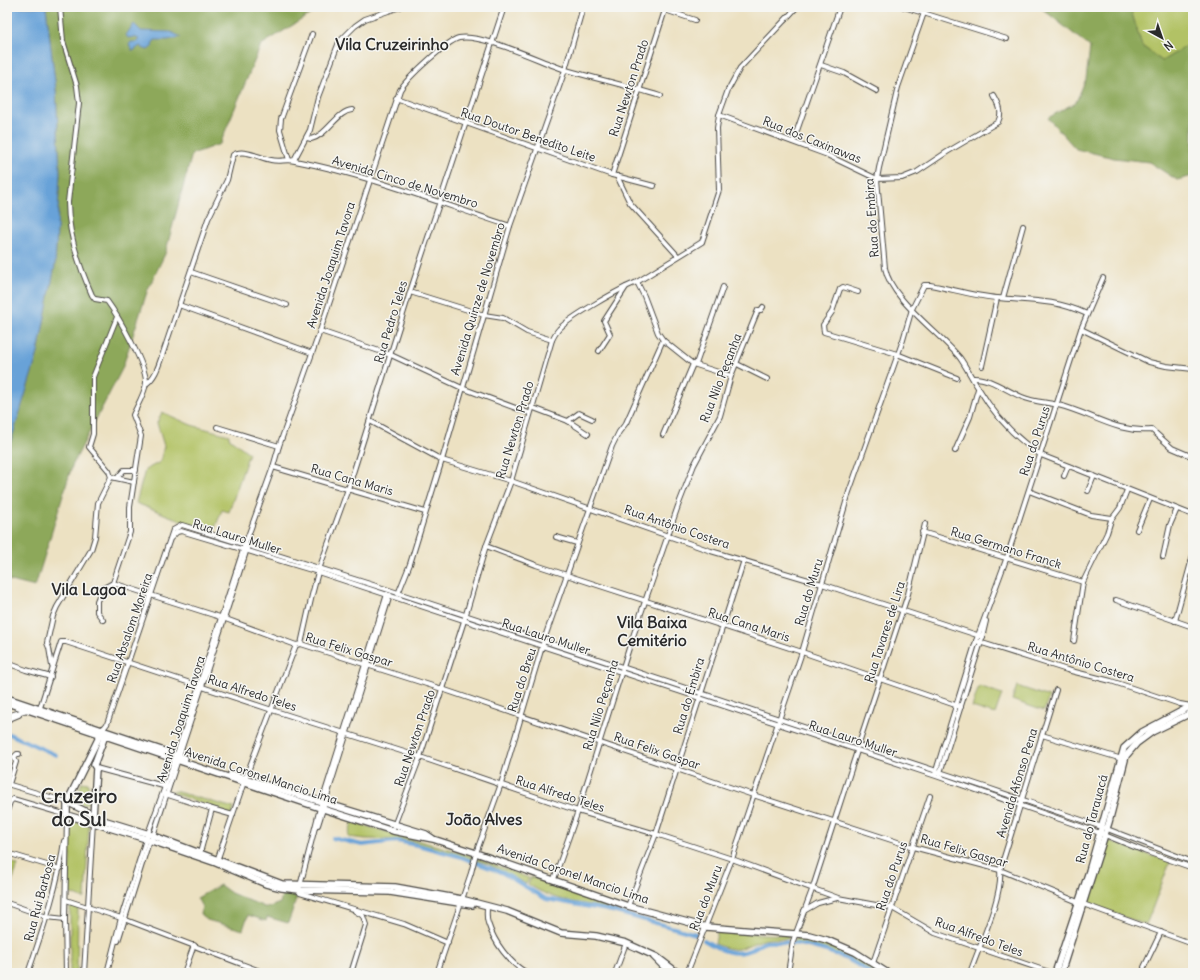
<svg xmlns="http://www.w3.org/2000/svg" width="1200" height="980" font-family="Delius,sans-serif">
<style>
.green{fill:#b2c265;stroke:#6e7648}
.forest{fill:#8da85a;stroke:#5c6a42}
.water{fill:#68a2d8;stroke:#4a6682}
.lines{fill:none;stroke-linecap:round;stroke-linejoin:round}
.canal{stroke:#68a2d8;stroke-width:4}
.minor-casing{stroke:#484642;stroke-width:6}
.major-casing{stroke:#484642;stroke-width:8}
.minor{stroke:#fff;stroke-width:4}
.major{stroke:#fff;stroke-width:5.5}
.labels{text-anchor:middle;stroke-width:3;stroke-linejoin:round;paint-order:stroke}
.street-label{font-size:12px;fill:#2b2b2b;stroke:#f6f6f2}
.district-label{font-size:16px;font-weight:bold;fill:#2b2b2b;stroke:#f6f6f2}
.town-label{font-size:20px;font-weight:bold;fill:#2b2b2b;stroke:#f6f6f2}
</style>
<rect width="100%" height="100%" fill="#f6f6f2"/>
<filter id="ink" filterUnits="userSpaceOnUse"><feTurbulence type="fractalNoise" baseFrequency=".025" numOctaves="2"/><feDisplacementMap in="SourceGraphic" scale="8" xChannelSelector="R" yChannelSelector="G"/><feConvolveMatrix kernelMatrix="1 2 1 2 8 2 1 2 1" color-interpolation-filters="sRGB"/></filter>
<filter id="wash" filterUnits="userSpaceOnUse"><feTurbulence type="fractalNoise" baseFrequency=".012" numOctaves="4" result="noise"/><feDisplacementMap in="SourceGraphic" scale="16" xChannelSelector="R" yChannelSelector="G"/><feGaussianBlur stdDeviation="0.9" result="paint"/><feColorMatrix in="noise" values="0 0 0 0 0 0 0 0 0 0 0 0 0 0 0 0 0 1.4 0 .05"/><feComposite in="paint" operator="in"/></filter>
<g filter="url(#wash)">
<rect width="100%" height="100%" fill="#ece1c2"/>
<g class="green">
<path d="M1130,7h63v35l-31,19 -20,-15z"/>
<path d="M162,412l29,13 38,10v3l20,15 -20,59 -7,-2 -9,23 -77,-30 9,-33 15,-8 4,-16 -7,-23z"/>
<path d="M979,686l23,8 -7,20 -23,-7z"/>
<path d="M1017,686l32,11 -5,14 -32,-11z"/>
<path d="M82,782l6,1 2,18 -7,4 -7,-6z"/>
<path d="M174,791l60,17 -3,9 -14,-4 -3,-5 -42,-15z"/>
<path d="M71,820l18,6 -4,71 -1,2 -15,-6z"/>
<path d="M352,822l114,32 63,24 -3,6 -38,-20 -81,-24 -41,-1 -18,-2z"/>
<path d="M1104,839l66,23 -24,63 -63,-23z"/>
<path d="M7,861l11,4 -11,31z"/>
<path d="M531,877l79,27 -1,4c-31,-5 -54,-6 -81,-24z"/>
<path d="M70,905l8,2 -1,66h-7z"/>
<path d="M717,932l72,3 -1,4c-8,0 -17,-1 -25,1 -23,6 -21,15 -48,4z"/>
<path d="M797,938c32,4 58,15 83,35 -13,0 -30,-13 -43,-19 -13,-7 -28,-10 -43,-11l1,-4z"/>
</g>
<g class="forest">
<path d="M46,7h285l-14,3 -56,35 -41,99 -28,10 -27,100 -17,35 -26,80 -50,97 -37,121 -28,-7v-126l31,-101 17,-88 5,-92 -4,-83z"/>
<path d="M1040,7h90l12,39 20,15 31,-19v134l-16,4 -28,-18 -35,-4 -38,-9 -28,-31 28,-16 10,-23 4,-32z"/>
<path d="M220,885l11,8 36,15 13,-5 3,-10 14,4 -9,26 -21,-6 -1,4 -18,-6 -5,15 -36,-10 -7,-6 2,-7 -5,-9z"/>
</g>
<g class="water">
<path d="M7,7h39l10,83 4,83 -5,92 -17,88 -31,101z"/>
<path d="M134,24l7,7 30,1 10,5 -13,3h-13l-3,4 1,2 -5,4 -6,-2v-2h-2l-7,5 -4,-6 2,-3h5l3,-3 -5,-2 -6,1 -2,-3z"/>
</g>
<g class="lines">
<g class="canal">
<path d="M7,733l49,22"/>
<path d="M333,838l29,7 35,-4 24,5 37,10 45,17 43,26 66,12 84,23"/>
<path d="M704,940c14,9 31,18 48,9 5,-2 8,-6 14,-7 30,-2 80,11 103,31"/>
</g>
</g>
</g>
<g filter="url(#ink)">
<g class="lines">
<g class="minor-casing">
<g id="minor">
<path d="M60,7l3,34 14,45 2,17 -11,99c0,32 11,64 24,93l3,4 12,2c11,15 40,65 39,82 -1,10 -9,23 -13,32l8,21 -11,71v25l-17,51 -11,6 -5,12v11l6,8"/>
<path d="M656,7l39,13"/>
<path d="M904,7l103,32"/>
<path d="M926,7l-28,80 -19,81 -2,11 8,89c6,32 54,64 75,90 7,10 12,21 19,31 16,27 36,49 62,66l152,60"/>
<path d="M821,65l23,8 33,18"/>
<path d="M396,98l216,77 42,11"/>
<path d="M719,115l106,39 52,25 25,-1 15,-6 30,-20 51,-30c5,-10 1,-17 -4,-26"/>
<path d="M307,138l4,1c17,-4 26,-28 41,-29"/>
<path d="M793,142l47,-135"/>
<path d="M289,160l-9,-30 1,-11 31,-85"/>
<path d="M294,160l16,-30 8,-33 21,-55 16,-16 10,-7 35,-12"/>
<path d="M612,175l54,-168"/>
<path d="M617,176l13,27 48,53"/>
<path d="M191,272l96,33"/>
<path d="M637,282l7,14 14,37 5,7 30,24 38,12"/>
<path d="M410,292l74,23 19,3 24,14 25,8"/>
<path d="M858,292l-15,-5 -3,2 -8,23 -9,13 1,7 73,22 60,24"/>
<path d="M1003,298l20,-72"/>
<path d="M179,305l133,48"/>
<path d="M1081,329l68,33 17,4 27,3"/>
<path d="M320,331l71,24 71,33 67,25"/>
<path d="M599,351l11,-17 -6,-13 22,-34"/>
<path d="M696,364l27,-77"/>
<path d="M737,364l30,15"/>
<path d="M982,366l15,-68"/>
<path d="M973,378c16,-1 34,13 49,19 12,5 23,5 36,8 34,8 56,28 94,25l20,18 21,9"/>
<path d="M146,384c10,-7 13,-20 17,-31l45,-134 19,-39 6,-25c10,-7 27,3 38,5 8,2 16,-1 24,1 74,14 144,42 215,65"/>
<path d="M531,407l37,14 20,13"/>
<path d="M370,421l72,39 69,21 200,70 111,33 161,53"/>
<path d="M568,421l11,-8 13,6"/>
<path d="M217,427l62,19"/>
<path d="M663,435l30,-71"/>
<path d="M955,451l15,-34 8,-28"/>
<path d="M273,467l152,45"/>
<path d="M1064,476l4,-10"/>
<path d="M111,477l23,5"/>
<path d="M118,477l6,-7h12"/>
<path d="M1029,491l62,24 21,3"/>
<path d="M1088,491l6,-15"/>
<path d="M1137,530l13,-31"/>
<path d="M922,532l161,50"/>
<path d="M556,537l21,6"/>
<path d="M171,538l6,-6 4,-1 137,41 618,204 164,57 44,18 49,17"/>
<path d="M486,546l50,19 266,87 159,55"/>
<path d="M1163,557l7,-32 7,-16"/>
<path d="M113,583l110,35 73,27 5,-1 141,45 311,106 160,52 87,23 83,34 110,40"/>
<path d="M387,594l-67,214 -21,82 1,3 104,31 44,19"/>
<path d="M398,594l12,-30 32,-104 68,-234 55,-156 18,-63"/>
<path d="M1116,600l77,27"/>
<path d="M1175,621l18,-66"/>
<path d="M976,641l91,29 44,11 69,23 11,2"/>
<path d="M1074,641l9,-59 24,-49 4,-13 9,-12 7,-18"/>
<path d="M301,644l11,-49 6,-23 30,-83 62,-197 94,-285"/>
<path d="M7,663l19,7 25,7"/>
<path d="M52,666l-3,-18 -2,-5 6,-27 4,-9 34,-57 4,-13 3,-34 13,-26 -2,-6 -20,-24 4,-13v-57l24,-60"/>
<path d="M39,711l22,-69h5l206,68 148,47 158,54 78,23 76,25 106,39 54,10 43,25 117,40"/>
<path d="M7,716l20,-6"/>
<path d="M7,720l12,-5"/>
<path d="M103,729l4,-5 66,-194 9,-5 207,65 596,197 117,40 91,35"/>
<path d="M1042,735l80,24"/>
<path d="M858,746l50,-152 17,-70"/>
<path d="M96,768l71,19"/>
<path d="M935,774l41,-133 31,-84 74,-228 22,-51"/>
<path d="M939,776l42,-134 5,-21"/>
<path d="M7,784l60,18"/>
<path d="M9,784l7,-22 -2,-5 3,-3h2"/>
<path d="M165,794l47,15 -12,44"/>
<path d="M212,809l21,6"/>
<path d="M7,811l3,-9 3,-3 54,16 -2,104 1,54"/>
<path d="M318,825l72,-230"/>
<path d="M394,826l26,-69 44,-136 21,-72 26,-68 41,-141c2,-4 4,-8 7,-11 11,-12 62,-41 78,-47l65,-40 17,-52 -2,-62 2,-13 9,-25 12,-22 57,-61"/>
<path d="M7,853l53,16"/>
<path d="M217,861l28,-82 51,-134"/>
<path d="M554,879l24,-68 52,-166 48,-139 16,-41 26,-49 11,-40 27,-66h3l2,-3"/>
<path d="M66,900l55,18 144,55"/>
<path d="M7,903l40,14 18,2"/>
<path d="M628,906l28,-72 88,-274"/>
<path d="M487,907c0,5 -1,11 1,16 6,19 21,40 39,50"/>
<path d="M804,911l14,-8 19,-5"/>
<path d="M118,941l30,-96 5,-9c32,-95 63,-191 94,-287"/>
<path d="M873,963l57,-167"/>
<path d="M1144,967l17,-35"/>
<path d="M28,973c15,-44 30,-86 36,-132"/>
<path d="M84,973l9,-151"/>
<path d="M107,973l14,-55 25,-79 29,-80 68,-209 30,-83 6,-21 41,-115 80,-241c7,-12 47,-49 59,-52 23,-5 82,24 107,32 31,9 63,16 94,26"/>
<path d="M184,973l10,-28"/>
<path d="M274,973h4"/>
<path d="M351,973l15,-48 -3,-9 -8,-5"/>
<path d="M437,973l34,-100 5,-20 25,-69 44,-147 67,-191 7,-14 7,-9 37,-83"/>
<path d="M615,973l11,-30"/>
<path d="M687,973l45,-114 70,-207 47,-160 54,-152 9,-31 12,-24h6c22,4 44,11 67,13 34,3 57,1 90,16"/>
<path d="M788,973l5,-32 19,-51 45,-139"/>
<path d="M970,973c9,-27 33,-76 30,-103l56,-180"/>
</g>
</g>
<g class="major-casing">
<g id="major">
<path d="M7,698l178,60"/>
<path d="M7,703l313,105 73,23 40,8 43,14 152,53 78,21 103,8 18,5 28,12 33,21"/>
<path d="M103,729l-36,73v13l79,24 70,24 50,21 16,4 17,2 91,2 82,13"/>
<path d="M231,774l195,60 6,4"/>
<path d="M67,802l36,18 46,14 133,50 113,3 66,12 46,12 54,22 35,3 30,7 31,14 21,16"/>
<path d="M93,817l3,-49 -2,-3 12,-32"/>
<path d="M654,957l16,16"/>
<path d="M1055,973l34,-102 35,-123 18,-16 51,-27"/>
<path d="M1061,973l48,-151 17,-66 11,-13 15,-11 41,-20"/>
</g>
</g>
<use href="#minor" class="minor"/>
<use href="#major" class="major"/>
</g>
</g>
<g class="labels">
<g class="street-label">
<text transform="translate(629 88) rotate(-72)" y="4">Rua Newton Prado</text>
<text transform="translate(528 135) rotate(19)" y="4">Rua Doutor Benedito Leite</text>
<text transform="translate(812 140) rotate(22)" y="4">Rua dos Caxinawas</text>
<text transform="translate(405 182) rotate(17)" y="4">Avenida Cinco de Novembro</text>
<text transform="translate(872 218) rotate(-94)" y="4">Rua do Embira</text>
<text transform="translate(331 265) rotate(-72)" y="4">Avenida Joaquim Tavora</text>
<text transform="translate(478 299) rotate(-73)" y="4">Avenida Quinze de Novembro</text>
<text transform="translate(391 322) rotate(-73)" y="4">Rua Pedro Teles</text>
<text transform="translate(721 378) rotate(-69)" y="4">Rua Nilo Peçanha</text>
<text transform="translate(515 430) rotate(-73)" y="4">Rua Newton Prado</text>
<text transform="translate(1035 441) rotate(-72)" y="4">Rua do Purus</text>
<text transform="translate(352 480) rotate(16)" y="4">Rua Cana Maris</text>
<text transform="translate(677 527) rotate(19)" y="4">Rua Antônio Costera</text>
<text transform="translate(237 537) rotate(17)" y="4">Rua Lauro Muller</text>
<text transform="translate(1006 548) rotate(17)" y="4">Rua Germano Franck</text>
<text transform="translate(809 592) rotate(-73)" y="4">Rua do Muru</text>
<text transform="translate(749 625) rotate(18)" y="4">Rua Cana Maris</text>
<text transform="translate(130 628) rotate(-71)" y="4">Rua Absalom Moreira</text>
<text transform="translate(885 632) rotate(-72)" y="4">Rua Tavares de Lira</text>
<text transform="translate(546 637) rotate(18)" y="4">Rua Lauro Muller</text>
<text transform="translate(349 650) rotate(17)" y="4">Rua Felix Gaspar</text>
<text transform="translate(1081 662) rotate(17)" y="4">Rua Antônio Costera</text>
<text transform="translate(522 680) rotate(-72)" y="4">Rua do Breu</text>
<text transform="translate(252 693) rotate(18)" y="4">Rua Alfredo Teles</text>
<text transform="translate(689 696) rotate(-73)" y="4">Rua do Embira</text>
<text transform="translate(601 705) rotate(-73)" y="4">Rua Nilo Peçanha</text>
<text transform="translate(181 719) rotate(-72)" y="4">Avenida Joaquim Tavora</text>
<text transform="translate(415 738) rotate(-71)" y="4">Rua Newton Prado</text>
<text transform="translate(853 739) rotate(18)" y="4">Rua Lauro Muller</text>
<text transform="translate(657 751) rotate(19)" y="4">Rua Felix Gaspar</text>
<text transform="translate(261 776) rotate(18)" y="4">Avenida Coronel Mancio Lima</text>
<text transform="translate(1017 783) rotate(-73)" y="4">Avenida Afonso Pena</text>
<text transform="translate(560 794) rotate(18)" y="4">Rua Alfredo Teles</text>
<text transform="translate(1092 819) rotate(-75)" y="4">Rua do Tarauacá</text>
<text transform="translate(964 851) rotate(16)" y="4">Rua Felix Gaspar</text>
<text transform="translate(573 874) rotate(19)" y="4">Avenida Coronel Mancio Lima</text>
<text transform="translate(892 876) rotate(-71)" y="4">Rua do Purus</text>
<text transform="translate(40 898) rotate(-75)" y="4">Rua Rui Barbosa</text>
<text transform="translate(706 898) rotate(-69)" y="4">Rua do Muru</text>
<text transform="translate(979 937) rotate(20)" y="4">Rua Alfredo Teles</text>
</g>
<g class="district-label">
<text x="392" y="50">Vila Cruzeirinho</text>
<text x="89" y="595">Vila Lagoa</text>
<text x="652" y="628">Vila Baixa<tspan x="652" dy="18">Cemitério</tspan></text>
<text x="484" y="825">João Alves</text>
</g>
<g class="town-label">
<text x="79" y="803">Cruzeiro<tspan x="79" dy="23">do Sul</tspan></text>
</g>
</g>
<rect width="1200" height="980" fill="none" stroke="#f6f6f2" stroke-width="24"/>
<g transform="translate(1162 38) rotate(140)" stroke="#f6f6f2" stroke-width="3" paint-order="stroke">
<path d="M0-3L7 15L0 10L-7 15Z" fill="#2b2b2b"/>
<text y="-6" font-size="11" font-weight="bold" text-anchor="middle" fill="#2b2b2b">N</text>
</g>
</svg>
